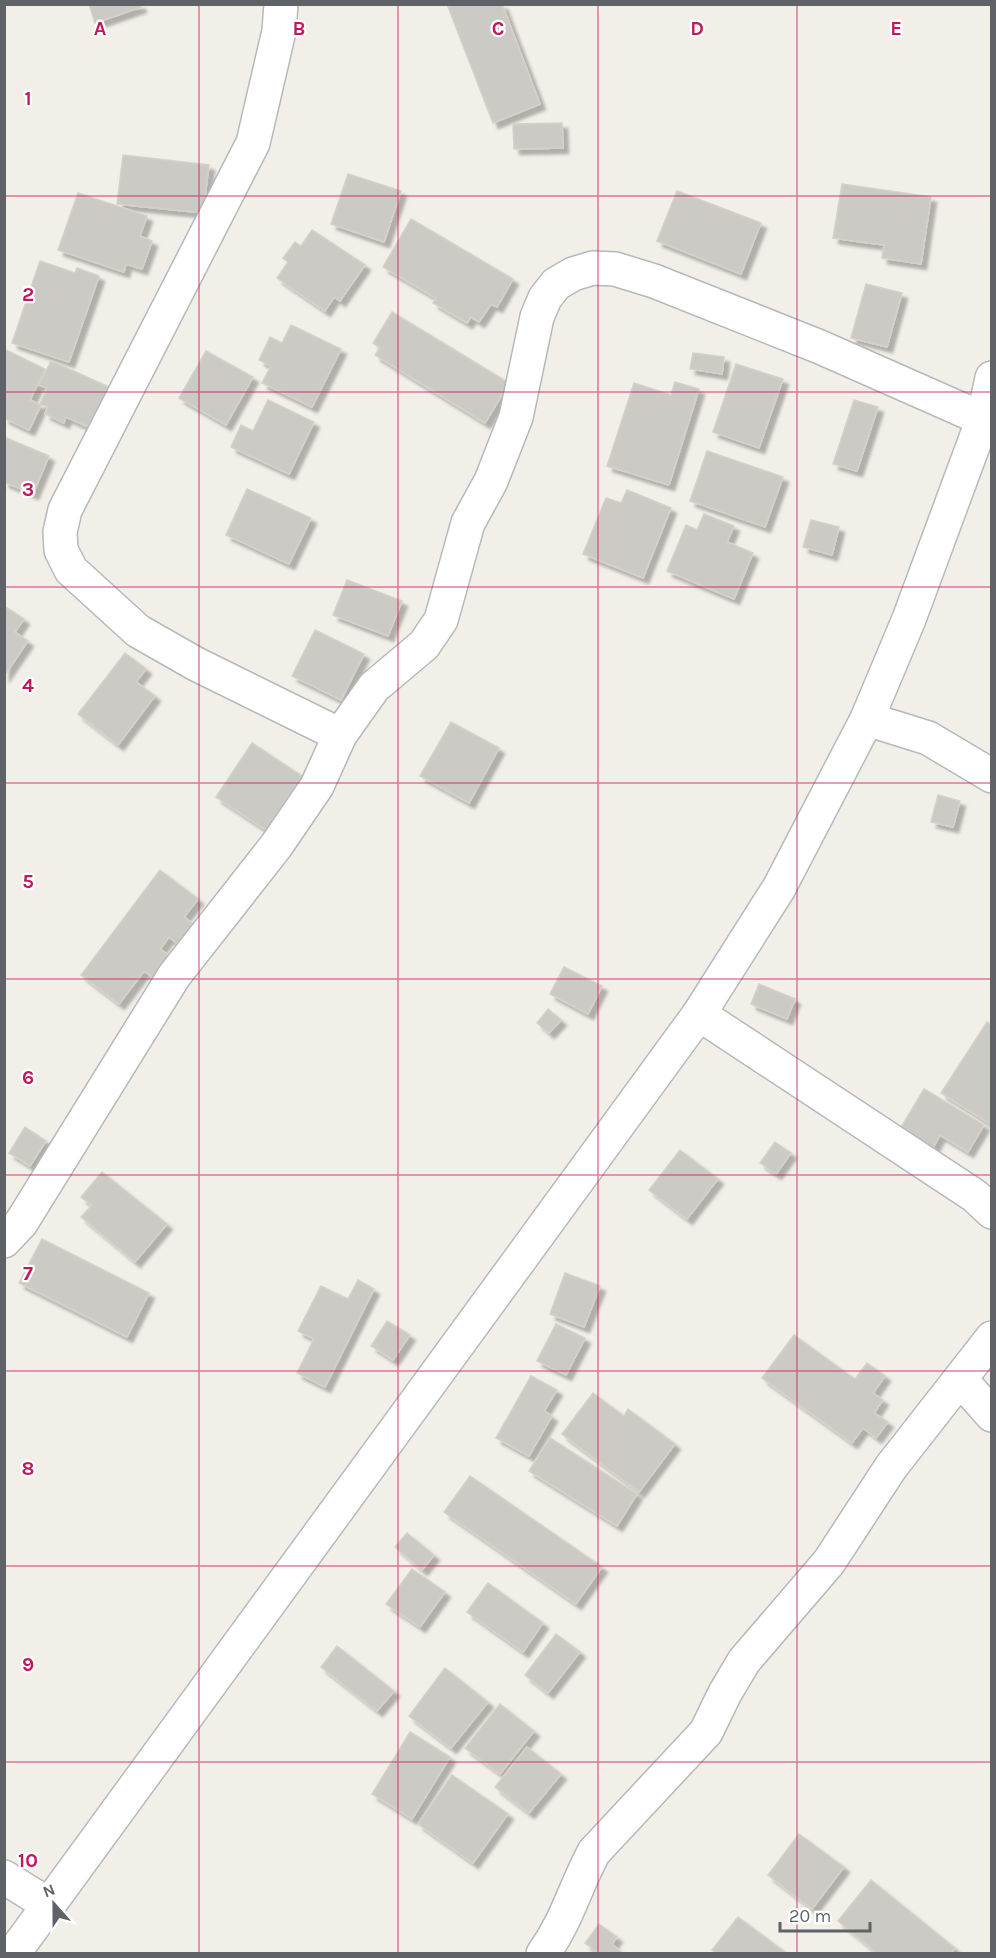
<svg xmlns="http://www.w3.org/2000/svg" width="996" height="1958" font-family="Karla,sans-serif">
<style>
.building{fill:#cccac5;stroke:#d6d1c6;stroke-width:1.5;filter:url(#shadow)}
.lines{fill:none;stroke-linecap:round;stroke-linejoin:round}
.minor-casing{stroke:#b5b8bc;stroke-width:36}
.secondary-casing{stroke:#b6babf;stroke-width:36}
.minor{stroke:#fff;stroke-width:33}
.secondary{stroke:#fff;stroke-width:33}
.grid{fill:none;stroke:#c2185b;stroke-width:1.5;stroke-opacity:0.55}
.grid-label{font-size:20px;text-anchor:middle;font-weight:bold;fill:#c2185b;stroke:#fff;stroke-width:4.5;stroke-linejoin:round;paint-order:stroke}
</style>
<defs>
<filter id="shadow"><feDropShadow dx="5.5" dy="5.5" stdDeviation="1.5" flood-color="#0004"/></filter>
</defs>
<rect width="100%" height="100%" fill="#f1efe8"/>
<g class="building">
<path d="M89,4h51l1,3 -46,16z"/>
<path d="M447,4h55l38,100 -47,19z"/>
<path d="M562,123l1,25 -49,1 -1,-25z"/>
<path d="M123,155l86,10 -6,48 -86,-9z"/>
<path d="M348,174l53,17 -17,51 -53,-18z"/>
<path d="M842,184l89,13 -10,67 -39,-6 2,-13 -51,-7z"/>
<path d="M677,191l84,32 -20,51 -84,-33z"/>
<path d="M78,193l69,23 -7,20 12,5 -10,28 -16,-5 -2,8 -66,-22z"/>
<path d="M411,219l102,60 -16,28 -6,-3 -12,18 -8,-5 -4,6 -34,-20 3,-5 -53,-31z"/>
<path d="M312,230l53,35 -25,36 -6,-4 -9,14 -48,-33 11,-16 -5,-4 12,-16 6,4z"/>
<path d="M40,261l35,12 2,-5 22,8 -30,86 -57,-19z"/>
<path d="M866,284l36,9 -15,54 -36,-9z"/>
<path d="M392,312l117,71 -24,40 -110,-68 5,-7 -7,-5z"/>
<path d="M291,325l50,24 -29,58 -50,-24 9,-17 -12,-6 11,-23 12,6z"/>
<path d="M4,349l41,20 -15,31 11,5 -12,25 -25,-12z"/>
<path d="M206,351l47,26 -27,48 -47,-27z"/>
<path d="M693,353l31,4 -2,17 -32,-5z"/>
<path d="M51,361l58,26 -18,41 -25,-11 -2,6 -19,-9 3,-7 -8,-3 7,-16 -8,-3z"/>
<path d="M736,364l47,15 -24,69 -46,-16z"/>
<path d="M675,382l24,7 -30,96 -62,-19 27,-83 37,12z"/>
<path d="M268,400l46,22 -25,52 -58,-27 10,-22 12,6z"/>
<path d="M854,400l24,7 -21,64 -24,-7z"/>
<path d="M4,437l45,19 -16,38 -29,-12z"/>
<path d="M707,451l76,26 -18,50 -75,-26z"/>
<path d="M247,489l64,29 -22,46 -63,-29z"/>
<path d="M627,490l44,18 -28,70 -60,-24 23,-56 15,5z"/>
<path d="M704,514l30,12 -7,16 26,11 -19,46 -67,-28 19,-46 11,5z"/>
<path d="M811,520l28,7 -7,28 -29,-8z"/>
<path d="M347,580l55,21 -14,35 -55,-21z"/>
<path d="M4,606l20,13 -9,13 13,9 -24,35z"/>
<path d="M315,630l49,24 -23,46 -49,-24z"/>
<path d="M125,653l21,16 -10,13 19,14 -37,49 -40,-31z"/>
<path d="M451,722l48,26 -30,55 -49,-27z"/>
<path d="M252,743l50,33 -36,54 -50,-33z"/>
<path d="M938,795l22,6 -7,26 -22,-5z"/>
<path d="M160,870l38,29 -14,18 13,10 -15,20 -13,-10 -9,12 16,12 -16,22 -16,-12 -25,33 -38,-29z"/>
<path d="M564,967l38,19 -14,28 -38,-20z"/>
<path d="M759,984l36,15 -8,20 -36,-15z"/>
<path d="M548,1009l13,11 -12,13 -12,-10z"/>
<path d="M987,1022l5,3v100l-51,-32z"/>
<path d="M924,1089l60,36 -16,27 -28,-17 -7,13 -33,-19z"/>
<path d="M25,1127l21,14 -16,25 -21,-13z"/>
<path d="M775,1142l16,11 -15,21 -16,-11z"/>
<path d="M680,1150l38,29 -31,40 -38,-29z"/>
<path d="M102,1172l65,52 -32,38 -54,-45 11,-12 -11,-8z"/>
<path d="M42,1239l107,54 -22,44 -108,-54z"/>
<path d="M565,1273l35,13 -16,41 -34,-13z"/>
<path d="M358,1280l16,9 -49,98 -28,-14 17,-34 -16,-8 23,-45 27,13z"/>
<path d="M387,1321l23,14 -17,25 -22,-14z"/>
<path d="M556,1324l29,14 -19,37 -29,-14z"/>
<path d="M794,1335l61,44 12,-16 18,13 -12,17 10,7 -9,13 14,9 -12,16 -13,-10 -11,15 -90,-65z"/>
<path d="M531,1376l26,14 -13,21 8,5 -23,40 -33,-18z"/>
<path d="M593,1393l31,23 4,-7 47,35 -36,48 -77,-58z"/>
<path d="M550,1438l87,56 -20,32 -88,-55z"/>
<path d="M470,1476l132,91 -26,37 -132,-92z"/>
<path d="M407,1533l27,22 -12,15 -27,-23z"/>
<path d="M412,1569l33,23 -25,35 -34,-23z"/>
<path d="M488,1583l55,40 -20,29 -56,-40z"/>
<path d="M556,1634l24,18 -32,41 -23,-18z"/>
<path d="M337,1646l57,45 -17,20 -56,-44z"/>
<path d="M445,1668l43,34 -37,46 -42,-32z"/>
<path d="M500,1704l34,27 -34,43 -35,-26z"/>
<path d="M410,1732l40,25 -38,62 -40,-25z"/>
<path d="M527,1747l34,27 -32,39 -34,-26z"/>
<path d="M452,1775l56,39 -35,49 -55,-39z"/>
<path d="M799,1834l45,33 -32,42 -44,-34z"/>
<path d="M871,1880l84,68 -5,6h-72l-40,-33z"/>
<path d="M738,1917l47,35 -1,2h-67l-5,-4z"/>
<path d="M599,1924l18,13 -5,7 11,10h-23l-15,-11z"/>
</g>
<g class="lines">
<g class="minor-casing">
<g id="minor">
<path d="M281,4l-2,27 -26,112 -188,367 -5,22 1,18 10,20 67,61 58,33 144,71"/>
<path d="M867,719l61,19 64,38"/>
<path d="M699,1014l276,182 17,16"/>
<path d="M4,1241l17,-18 153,-247 102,-130 41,-60 23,-51 34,-48 50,-42 17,-25 27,-97 23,-42 25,-64 21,-100 8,-19 11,-14 17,-10 20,-6 22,1 39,12 166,66 163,72"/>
<path d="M961,1380l31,35"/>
<path d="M4,1877l45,28"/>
<path d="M543,1954c25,-35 31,-65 51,-102l112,-120 19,-39 19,-32 85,-99 62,-95 101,-129"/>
</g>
</g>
<g class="secondary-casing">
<path id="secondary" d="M13,1954l686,-940 80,-126 88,-169 42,-100 74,-200 9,-41"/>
</g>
<use href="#minor" class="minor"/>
<use href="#secondary" class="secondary"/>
</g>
<path class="grid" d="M199,4v1950M398,4v1950M598,4v1950M797,4v1950M4,196h988M4,392h988M4,587h988M4,783h988M4,979h988M4,1175h988M4,1371h988M4,1566h988M4,1762h988"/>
<g class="grid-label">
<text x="100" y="35">A</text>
<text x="299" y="35">B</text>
<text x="498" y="35">C</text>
<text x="697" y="35">D</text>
<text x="896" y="35">E</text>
<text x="28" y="105">1</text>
<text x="28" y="301">2</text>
<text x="28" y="496">3</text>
<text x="28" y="692">4</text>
<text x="28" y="888">5</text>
<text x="28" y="1084">6</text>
<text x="28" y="1280">7</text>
<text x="28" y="1475">8</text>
<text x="28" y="1671">9</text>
<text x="28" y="1867">10</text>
</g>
<rect width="996" height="1958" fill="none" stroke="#5f6368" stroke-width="12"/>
<g transform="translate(54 1904) rotate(339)" stroke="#ffffff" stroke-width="4.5" paint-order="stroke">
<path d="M0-4.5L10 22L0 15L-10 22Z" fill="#5f6368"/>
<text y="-9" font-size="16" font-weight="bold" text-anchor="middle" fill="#5f6368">N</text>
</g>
<path d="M780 1922v9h90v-9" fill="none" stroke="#5f6368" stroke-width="3"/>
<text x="789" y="1922" font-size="18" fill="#5f6368" stroke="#ffffff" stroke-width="4.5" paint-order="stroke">20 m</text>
</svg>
